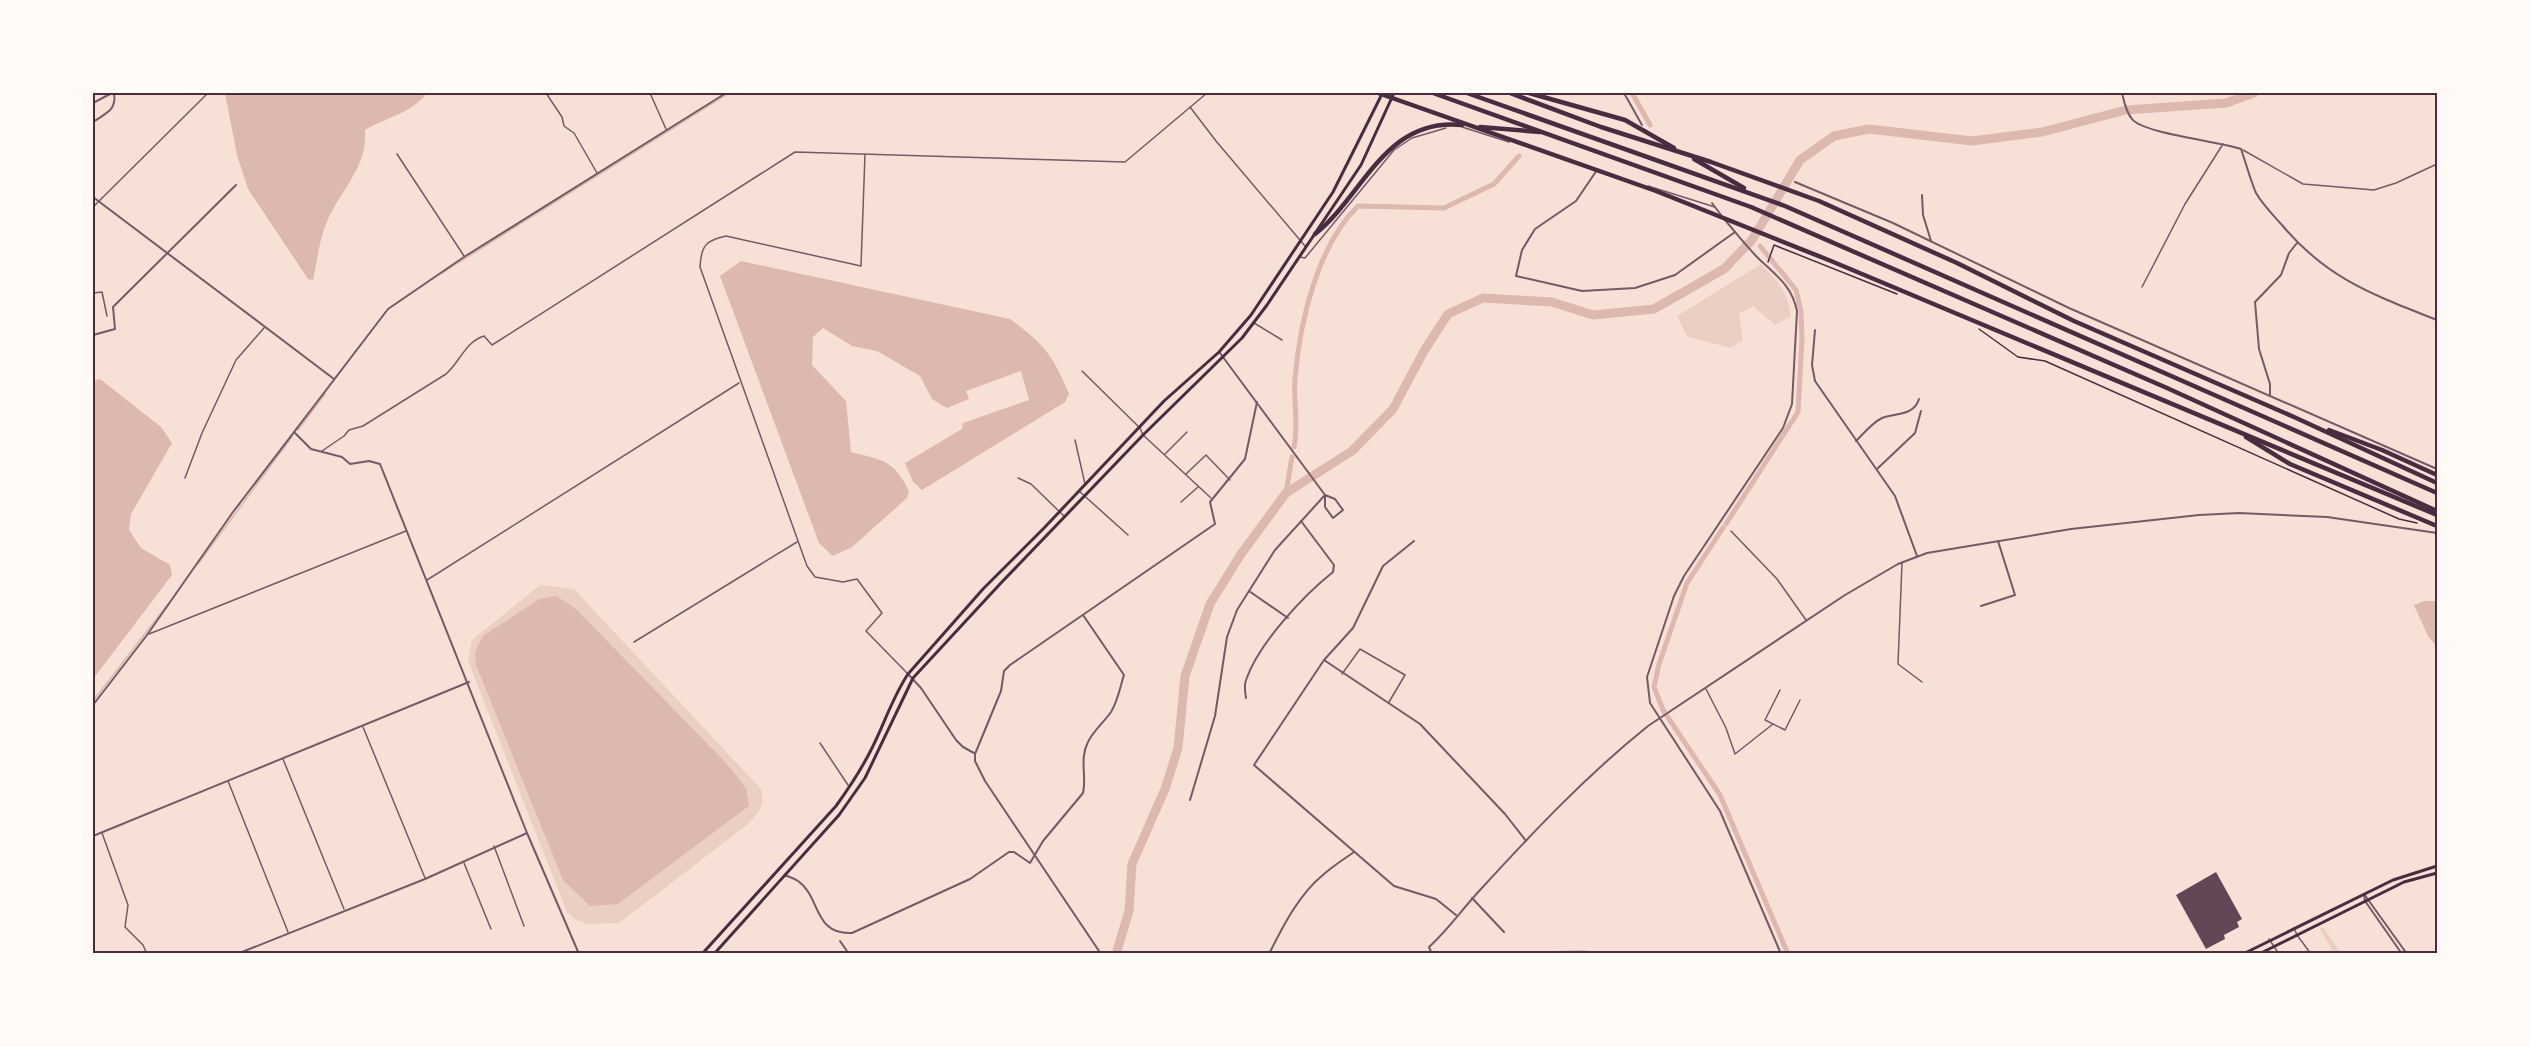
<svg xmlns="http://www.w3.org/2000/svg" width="2530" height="1047" font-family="'Noto Sans',sans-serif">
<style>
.green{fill:#ebcfc5}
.water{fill:#dcb8b0}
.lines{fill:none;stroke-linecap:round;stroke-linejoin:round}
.stream{stroke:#dcb8b0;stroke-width:1.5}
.canal{stroke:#dcb8b0;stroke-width:5}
.river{stroke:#dcb8b0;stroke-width:9}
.building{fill:#644757}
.path{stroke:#4a2c40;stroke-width:1.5}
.service{stroke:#755966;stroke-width:1.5}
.minor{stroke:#755966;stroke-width:2}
.secondary{stroke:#4a2c40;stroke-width:3}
.motorway{stroke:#4a2c40;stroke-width:4.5}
.neatline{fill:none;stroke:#4a2c40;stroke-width:2}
</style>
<rect width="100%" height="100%" fill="#f7e1d7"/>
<g class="green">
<path d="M1761,264c17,17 27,28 30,53l-16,8 -22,-19 -14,8 4,27 -13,7 -43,-12 -10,-20z"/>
<path d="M540,585l34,4 187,200c4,17 -2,24 -14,36l-128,98 -31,1 -12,-4 -9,-8 -99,-251 4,-21z"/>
<path d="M2323,927l19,27h-8l-14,-25z"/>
</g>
<g class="water">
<path d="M225,93h202c-16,21 -41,24 -62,37 3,38 -26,61 -39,94 -7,17 -9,38 -13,56l-5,-1 -60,-90 -11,-34z"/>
<path d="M741,261l269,58c34,25 43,36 59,75l-4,8 -143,88 -9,-8 -8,-19 57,-34 1,-6 66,-23 -8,-29 -55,20 3,8 -22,9 -15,-9 -12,-23 -43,-25 -25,-5 -29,-18 -10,9 -1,28 34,36 5,51c30,8 43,7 58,39l-2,7 -55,49 -19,9 -14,-13 -99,-267z"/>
<path d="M100,379l61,48 11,16 -41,71 -2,16 12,18 29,17 2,10 -79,104v-299z"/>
<path d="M556,596l19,12 152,156 19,24 3,18 -131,98 -28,2 -27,-26 -87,-215 -1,-13 8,-16 56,-37z"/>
<path d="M2424,601h13v46l-9,-11 -14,-31z"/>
<path d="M1583,950l18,4h-52l7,-3z"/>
</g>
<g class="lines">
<g class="stream">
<path d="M442,273l287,-180"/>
<path d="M298,430l27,-36"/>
<path d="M198,564l94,-127"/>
<path d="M93,701l75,-97"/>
</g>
<g class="canal">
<path d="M1632,93l18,32"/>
<path d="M1294,447c5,-23 -1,-46 1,-69 5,-56 22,-132 63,-172l86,2 50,-24 25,-28"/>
<path d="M1286,493l6,-36"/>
<path d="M1726,524l72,-112 4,-74 -1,-27 -5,-21 -36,-44"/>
<path d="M1723,528l-36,55 -28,81 -5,23 9,23 57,85 68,159"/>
</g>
<path class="river" d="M1116,954l13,-43 3,-47 33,-75 13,-41 7,-72 25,-72 31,-50 45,-61 66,-42 41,-42 31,-58 24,-37 35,-16 69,4 41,13 61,-6 70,-40 28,-29 48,-80 34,-24 35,-7 103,12 70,-9 84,-22 100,-7 28,-10"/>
</g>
<path class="building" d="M2216,872l26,47 -5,3 2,5 -15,8 1,4 -19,10 -30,-54z"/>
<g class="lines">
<g class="path">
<path d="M1768,262l6,-17 123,49"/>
<path d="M1979,329l39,28 27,4 354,158 18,4"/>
</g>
<g class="service">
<path d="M546,93l16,24 2,9 10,7 23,40"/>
<path d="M650,93l16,36"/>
<path d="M1190,107l26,34 89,105"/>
<path d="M1462,127l47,15"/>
<path d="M2243,150l60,34 71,6 22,-7 41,-19"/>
<path d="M397,154l67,102"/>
<path d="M865,154l-4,112 -135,-30c-20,4 -25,10 -26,31l107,299 8,11 28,5 14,-3 25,34 -16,18 41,42"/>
<path d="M1648,186l67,21"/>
<path d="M93,207l115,-114"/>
<path d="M1300,257l5,1 89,-108 18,-12 34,-10"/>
<path d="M2142,287l43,-83 38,-60"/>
<path d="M93,293l9,-1 5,24"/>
<path d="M1254,323l28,17"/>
<path d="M1082,371l58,57 3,7 68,63"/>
<path d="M1075,440l10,44"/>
<path d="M322,451l22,-15 5,-6 14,-4 83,-52c14,-12 19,-32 38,-38l8,9 303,-193 330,10 82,-69"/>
<path d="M1165,454l22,-22"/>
<path d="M1186,474l20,-19 24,25"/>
<path d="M185,478l17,-45 34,-73 28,-32"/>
<path d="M1018,478l13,6 33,32"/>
<path d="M1079,491l49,44"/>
<path d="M1181,502l17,-15"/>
<path d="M1731,531l46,48 29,41"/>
<path d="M1902,563l-4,101 24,18"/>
<path d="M427,580l312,-197"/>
<path d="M149,634l257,-103"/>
<path d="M634,642l163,-100"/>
<path d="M1342,674l18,-25 45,26 -16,27"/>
<path d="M1706,689l20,39 9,26 38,-30"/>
<path d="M1780,690l-15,30 20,10 15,-30"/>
<path d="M363,727l62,151"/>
<path d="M820,743l28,42"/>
<path d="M283,759l61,150"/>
<path d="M228,781l60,151"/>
<path d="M102,833l26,72 -3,22 18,18 4,9"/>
<path d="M494,846l30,80"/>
<path d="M464,863l27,66"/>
<path d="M2294,928l3,7 14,19"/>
<path d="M2269,939l10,15"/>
</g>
<g class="minor">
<path d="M1624,93l18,32"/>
<path d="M2122,93c2,9 4,19 10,26 12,15 87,22 109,30 5,14 9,30 15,44 7,12 17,22 26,32 45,54 92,70 155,95"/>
<path d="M93,103l19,-10"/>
<path d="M93,122c13,-9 24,-12 21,-29"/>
<path d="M1597,170l-21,31 -41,28 -13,21 -6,26 66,15 53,-3 40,-13 60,-43"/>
<path d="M1795,182l98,41 176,85 368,161"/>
<path d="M1922,195l1,20 8,26"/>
<path d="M93,197l241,182"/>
<path d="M1712,203l9,12"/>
<path d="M1725,220c11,13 22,27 34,39 17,16 33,27 38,52l-5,93 -9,24 -99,148 -10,20 -27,81 3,26 70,108 61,143"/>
<path d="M1815,330l-3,35 3,16 80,115 22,60"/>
<path d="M93,335l22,-6 -2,-22 123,-122"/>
<path d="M1220,353l105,142"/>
<path d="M2270,396v-12l-11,-35 -4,-47 26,-27 8,-22 8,-10"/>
<path d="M294,432l17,17 31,8 8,7 19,-3 11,3 147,369 52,121"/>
<path d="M1856,441c8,-8 16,-18 26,-23 13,-5 32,-2 37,-19"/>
<path d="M1877,469l38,-36 6,-22"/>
<path d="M1325,495l10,4 8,11 -10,8 -8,-11z"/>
<path d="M1414,541l-31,25 -30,62 -29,32 -70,105 140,121 42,13 20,16"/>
<path d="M1249,591l39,27"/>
<path d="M1981,606l34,-11 -17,-54"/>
<path d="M1324,660l96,64 85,90 21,27"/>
<path d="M908,674l13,14 35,52 7,7 11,6"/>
<path d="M1246,698c-1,-6 -2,-13 0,-18 13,-37 57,-84 87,-108l1,-7 -33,-44"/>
<path d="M93,705l54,-70 86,-123 155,-203 76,-52 262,-164"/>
<path d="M1190,800l25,-84 12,-79 10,-27 38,-60 50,-55"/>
<path d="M93,836l376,-154"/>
<path d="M785,875c4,2 9,3 13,6 23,16 15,54 54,52l118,-54 39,-27h5l16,11 13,-22 40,-48c4,-17 -4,-34 5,-51 5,-11 16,-20 23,-30 7,-11 9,-25 13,-37l-41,-60"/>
<path d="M2364,894l43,60"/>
<path d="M2364,894l1,7 37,53"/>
<path d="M1472,898l32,34"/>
<path d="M840,941l9,13"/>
<path d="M237,954l188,-75 102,-46"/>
<path d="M1101,954l-116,-173 -10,-20v-7l26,-63 3,-20 6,-6 205,-141 -5,-22 35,-43 12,-57"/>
<path d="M1269,954c14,-28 30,-60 55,-80 9,-8 20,-15 30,-22"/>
<path d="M1432,954l-3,-7c19,-17 34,-39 52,-58 53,-58 106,-114 167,-163l197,-131 53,-31 29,-11 144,-24 128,-14 40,-2 88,4 110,16"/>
</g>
<g class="secondary">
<path d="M702,954l134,-148c13,-18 25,-36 35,-56 13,-25 21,-52 37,-76l75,-85 62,-62 119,-126 55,-49 32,-37 82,-123 49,-98"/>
<path d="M714,954l125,-139 26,-37 48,-100 87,-94 143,-149 99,-97 25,-33 94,-140 33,-72"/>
<path d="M2243,954l150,-74 44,-14"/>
<path d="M2259,954l145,-72 33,-9"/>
</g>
<g class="motorway">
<path d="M1378,93l278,98 175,70 606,254"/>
<path d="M1433,93l318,114 416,181 270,123"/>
<path d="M1467,93l318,113 652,287"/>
<path d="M1510,93l91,34 110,35 108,39 138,62 117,58 220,96 143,66"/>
<path d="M1529,93l96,27 49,28"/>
<path d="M1480,127l60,5"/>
<path d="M1694,159l50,29"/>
<path d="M1315,234c49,-39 70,-117 147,-109"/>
<path d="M2329,430l53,20 55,25"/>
<path d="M2246,437l44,27 147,62"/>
</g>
</g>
<rect width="2530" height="1047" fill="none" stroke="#fffaf5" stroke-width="189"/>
<rect x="94" y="94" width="2342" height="858" class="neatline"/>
</svg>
